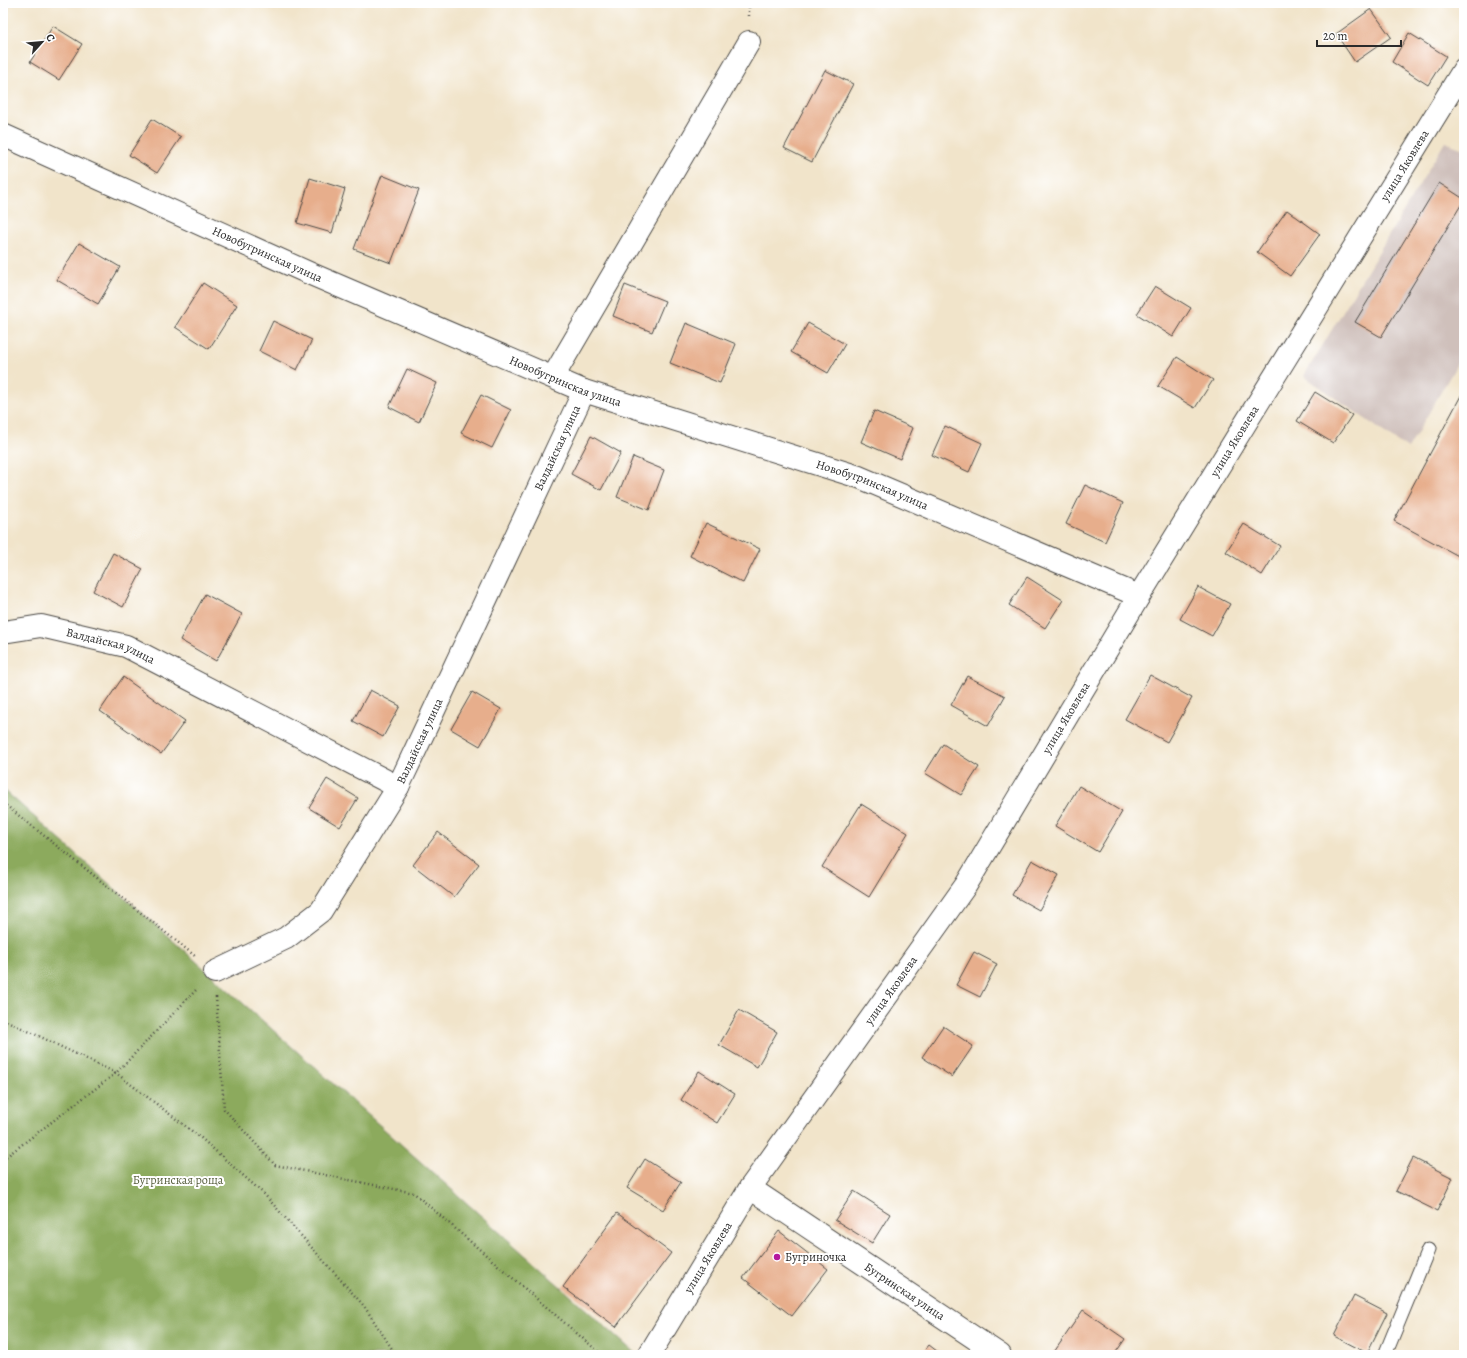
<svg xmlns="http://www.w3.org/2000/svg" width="1467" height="1358" font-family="Alegreya,serif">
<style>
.industrial{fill:#cfc0bb}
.forest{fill:#8caa5d;stroke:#5c6a44}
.building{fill:#e7ae8c}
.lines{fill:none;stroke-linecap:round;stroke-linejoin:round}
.service-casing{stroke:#494743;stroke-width:15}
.minor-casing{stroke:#494743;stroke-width:24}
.path{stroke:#494743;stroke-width:2.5;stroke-dasharray:1 3;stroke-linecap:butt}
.service{stroke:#fff;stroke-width:13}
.minor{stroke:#fff;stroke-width:22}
.poi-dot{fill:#b5179e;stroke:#fff;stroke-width:1.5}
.labels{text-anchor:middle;stroke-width:4;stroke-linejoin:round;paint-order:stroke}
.street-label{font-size:12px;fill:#2b2b2b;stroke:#fff}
.park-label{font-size:12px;fill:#5a6141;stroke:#fff}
.poi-label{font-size:12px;fill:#2b2b2b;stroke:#fff;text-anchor:start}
</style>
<rect width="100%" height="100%" fill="#fff"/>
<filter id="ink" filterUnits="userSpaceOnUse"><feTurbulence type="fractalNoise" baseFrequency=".025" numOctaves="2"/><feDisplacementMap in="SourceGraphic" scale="8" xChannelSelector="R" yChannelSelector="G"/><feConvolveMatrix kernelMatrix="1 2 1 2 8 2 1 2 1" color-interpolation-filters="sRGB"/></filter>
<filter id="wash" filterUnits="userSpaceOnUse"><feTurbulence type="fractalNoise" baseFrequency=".012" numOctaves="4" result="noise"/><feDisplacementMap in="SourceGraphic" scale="16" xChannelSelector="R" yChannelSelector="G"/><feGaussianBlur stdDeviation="0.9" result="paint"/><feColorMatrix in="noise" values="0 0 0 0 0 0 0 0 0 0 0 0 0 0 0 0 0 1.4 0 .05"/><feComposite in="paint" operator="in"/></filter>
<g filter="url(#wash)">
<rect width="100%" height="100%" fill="#f1e4ca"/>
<path class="industrial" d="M1445,142l19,7v203l-56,97 -104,-73z"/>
<path class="forest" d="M3,789l634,566h-634z"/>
<g id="blocks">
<g class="building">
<path d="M1371,9l20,28 -36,25 -19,-28z"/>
<path d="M53,26l29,18 -23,36 -29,-18z"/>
<path d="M1409,33l37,23 -18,29 -36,-23z"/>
<path d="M825,70l28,14 -41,78 -28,-14z"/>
<path d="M152,119l29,18 -24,36 -28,-18z"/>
<path d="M382,175l37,15 -28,73 -37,-14z"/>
<path d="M310,178l35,11 -13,44 -35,-10z"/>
<path d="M1439,183l25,16v1l-83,137 -26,-15z"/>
<path d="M1287,210l33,24 -30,42 -33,-24z"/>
<path d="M79,243l41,24 -22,37 -41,-24z"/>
<path d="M203,283l34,22 -28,44 -34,-22z"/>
<path d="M625,285l40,16 -13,31 -39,-16z"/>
<path d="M1155,286l36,22 -18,29 -36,-23z"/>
<path d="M273,321l39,19 -15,30 -38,-19z"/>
<path d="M686,323l50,21 -16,39 -50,-20z"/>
<path d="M808,323l37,21 -17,29 -37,-21z"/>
<path d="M1177,357l36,23 -18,28 -37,-22z"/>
<path d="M407,369l30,14 -18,39 -30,-15z"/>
<path d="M1464,390v169l-70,-38z"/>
<path d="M1315,392l37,23 -19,28 -36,-22z"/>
<path d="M481,395l30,15 -19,38 -31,-15z"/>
<path d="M874,411l39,17 -13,31 -39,-17z"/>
<path d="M945,426l37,17 -13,29 -37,-17z"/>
<path d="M591,436l30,17 -20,37 -30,-16z"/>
<path d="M633,457l31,13 -15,40 -32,-13z"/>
<path d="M1085,485l38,18 -18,39 -39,-18z"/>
<path d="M706,523l54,26 -17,34 -53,-27z"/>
<path d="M1244,524l36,22 -18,29 -36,-23z"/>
<path d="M113,553l30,16 -20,38 -30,-16z"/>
<path d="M1027,577l36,23 -18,28 -36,-23z"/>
<path d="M1198,587l32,17 -18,32 -32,-17z"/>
<path d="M205,594l37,20 -26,47 -36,-21z"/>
<path d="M1150,675l42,23 -25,44 -42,-23z"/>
<path d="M967,676l38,20 -17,30 -37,-21z"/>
<path d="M123,677l62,44 -24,33 -61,-43z"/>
<path d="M370,690l30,16 -17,31 -30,-16z"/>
<path d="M472,692l29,17 -21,37 -29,-17z"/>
<path d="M943,744l36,23 -18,28 -36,-22z"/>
<path d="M327,779l31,19 -18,29 -31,-19z"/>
<path d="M1079,786l43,26 -24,40 -43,-26z"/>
<path d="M861,804l47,29 -39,64 -47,-30z"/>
<path d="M438,832l41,32 -25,33 -41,-32z"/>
<path d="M1032,860l27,15 -20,35 -27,-15z"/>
<path d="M974,952l23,12 -17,33 -24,-12z"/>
<path d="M739,1010l38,22 -20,35 -38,-22z"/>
<path d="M943,1026l30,20 -21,31 -30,-20z"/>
<path d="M699,1071l36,23 -18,29 -36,-23z"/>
<path d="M1413,1158l40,20 -16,33 -41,-20z"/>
<path d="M645,1159l36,23 -18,28 -36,-22z"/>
<path d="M854,1191l36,23 -18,29 -37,-23z"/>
<path d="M617,1213l54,40 -55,74 -53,-40z"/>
<path d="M779,1231l49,38 -36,47 -49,-38z"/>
<path d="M1354,1296l33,17 -20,40 -33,-17z"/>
<path d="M1083,1310l42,29 -11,16h-62z"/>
<path d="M929,1345l13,10h-21z"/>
</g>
</g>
</g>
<g filter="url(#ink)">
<use href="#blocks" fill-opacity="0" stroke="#494743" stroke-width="1"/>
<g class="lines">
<g class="service-casing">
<path id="service" d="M1385,1355l43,-105"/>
</g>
<g class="minor-casing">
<g id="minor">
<path id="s1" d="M3,135l308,139 273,117 275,86 280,119"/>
<path d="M553,377l196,-335"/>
<path id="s2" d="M3,632l38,-6 85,20 272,141 186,-396"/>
<path d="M215,972l71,-34 35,-27 77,-124"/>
<path id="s3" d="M750,1188l250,167"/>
<path id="s4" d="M649,1355l101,-167 216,-303 173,-289 325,-527"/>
</g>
</g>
<g class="path">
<path d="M749,16v-13"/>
<path d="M3,803l192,153"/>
<path d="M216,997l8,112 51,56 139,28 188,162"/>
<path d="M3,1019l113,54 85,65 63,56 100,112 32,49"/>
<path d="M3,1159l113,-86 81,-84"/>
</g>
<use href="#service" class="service"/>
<use href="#minor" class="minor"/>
</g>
</g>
<circle class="poi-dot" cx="777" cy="1257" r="4"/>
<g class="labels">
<g class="street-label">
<text dy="4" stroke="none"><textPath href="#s4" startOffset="1410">улица Яковлева</textPath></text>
<text dy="4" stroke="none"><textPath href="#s1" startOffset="290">Новобугринская улица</textPath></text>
<text dy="4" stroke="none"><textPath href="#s1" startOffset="614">Новобугринская улица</textPath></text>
<text dy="4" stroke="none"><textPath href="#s4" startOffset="1086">улица Яковлева</textPath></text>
<text dy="4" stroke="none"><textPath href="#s2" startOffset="807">Валдайская улица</textPath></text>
<text dy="4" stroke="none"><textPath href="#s1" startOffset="938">Новобугринская улица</textPath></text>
<text dy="4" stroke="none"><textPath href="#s2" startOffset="111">Валдайская улица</textPath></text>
<text dy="4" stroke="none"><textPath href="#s4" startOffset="762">улица Яковлева</textPath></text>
<text dy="4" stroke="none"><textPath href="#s2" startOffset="483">Валдайская улица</textPath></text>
<text dy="4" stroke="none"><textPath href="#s4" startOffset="438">улица Яковлева</textPath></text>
<text dy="4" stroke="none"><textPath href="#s4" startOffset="114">улица Яковлева</textPath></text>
<text dy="4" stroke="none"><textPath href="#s3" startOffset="186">Бугринская улица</textPath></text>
</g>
<g class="park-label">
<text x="178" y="1184">Бугринская роща</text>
</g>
<g class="poi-label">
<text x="785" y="1261">Бугриночка</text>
</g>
</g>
<rect width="1467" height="1358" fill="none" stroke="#fff" stroke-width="16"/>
<g transform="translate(42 42) rotate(63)" stroke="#ffffff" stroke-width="3" paint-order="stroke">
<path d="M0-3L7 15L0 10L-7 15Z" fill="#2b2b2b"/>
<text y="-6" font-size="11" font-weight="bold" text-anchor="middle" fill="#2b2b2b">С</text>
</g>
<path d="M1317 40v6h84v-6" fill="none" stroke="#2b2b2b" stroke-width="2"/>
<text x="1323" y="40" font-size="12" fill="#2b2b2b" stroke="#ffffff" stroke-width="3" paint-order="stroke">20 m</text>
</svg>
